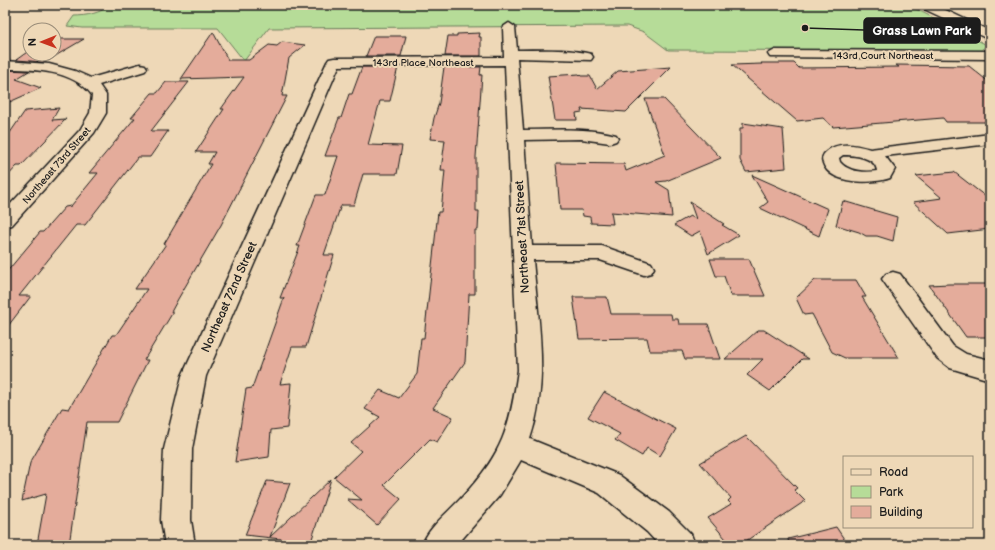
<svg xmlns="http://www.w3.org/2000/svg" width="995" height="550" font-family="'Balsamiq Sans',sans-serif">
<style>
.green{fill:#b6dc98;stroke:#697c5a}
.building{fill:#e4ac9b;stroke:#1c1c1c}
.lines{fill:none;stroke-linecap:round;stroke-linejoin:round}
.minor-casing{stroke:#1c1c1c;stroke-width:3}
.secondary-casing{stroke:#1c1c1c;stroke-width:3}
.minor{fill:#eed8b7;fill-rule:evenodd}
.secondary{fill:#eed8b7;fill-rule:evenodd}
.labels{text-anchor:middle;stroke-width:4;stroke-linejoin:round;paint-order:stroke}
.far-street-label{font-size:10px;fill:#1c1c1c;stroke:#eed8b7}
.street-label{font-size:12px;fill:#1c1c1c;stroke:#eed8b7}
.leader{fill:none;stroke:#1c1c1c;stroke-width:1.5}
.callout-dot{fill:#1c1c1c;stroke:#eed8b7;stroke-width:1.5}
.callout{fill:#1c1c1c;stroke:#1c1c1c;stroke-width:1.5}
.callout-label{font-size:13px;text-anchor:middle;font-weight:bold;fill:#fff}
</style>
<rect width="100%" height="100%" fill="#eed8b7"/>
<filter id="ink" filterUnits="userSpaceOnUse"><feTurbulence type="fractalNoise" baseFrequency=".025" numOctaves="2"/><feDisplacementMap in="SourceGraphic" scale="8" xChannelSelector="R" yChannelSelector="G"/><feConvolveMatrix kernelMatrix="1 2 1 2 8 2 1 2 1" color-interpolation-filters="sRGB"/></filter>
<g filter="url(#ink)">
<path class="green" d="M110,5h798l79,40 -7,6 -312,-1 -24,-18 -17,-6 -358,2 -25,33 -26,-33h-136l-15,-2 7,-10c12,0 27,-3 36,-11z"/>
<g class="building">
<path d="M213,32l15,28h21l20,-15 8,1 5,-4 23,3 -16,13 -7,38h5l-66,129 -43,74 -7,13h2l-29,48h4l-31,62h-30l-18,123h-32l9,-51 -24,7 8,-38 32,-55 7,1 43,-74h4l31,-46h-12l31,-45h-2l47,-80h-3l7,-12h-19l28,-43h-3l23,-32 -63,2z"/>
<path d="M480,33l-1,4h2v19h-36l3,-20h9v-2z"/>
<path d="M374,36h32l-5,20h-35z"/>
<path d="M54,39h30l-39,23 -29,-2 14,-10v4h24z"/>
<path d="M761,63h33l5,5 100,-1 -3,-2 73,1 21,17v39h-44l-3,-4 -110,9 -10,-9 -26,3 -65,-56 30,-1z"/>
<path d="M362,67h36l-8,34h-10l-12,44 34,1 -5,28h-34l-9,31h-12l-2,3 -16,47h10l-28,92h-14l-12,37 11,-1 -4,45 -16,2 -2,27 -34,5 11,-73 6,-1 32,-90h-4l20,-52h-3l19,-51h9l13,-39h-13l14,-38h2l8,-24h3z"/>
<path d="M444,67h37l-1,8h2l-6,82v54h3l-1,19h-3v64h-6l-4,68 -32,46 20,9 -16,25 -7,-3 -46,46 17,14 -24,26 -30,-26 15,1 -28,-23 27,-26 -10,-8 29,-26 -15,-8 15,-19 19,8 18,-24 4,-36h3l14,-126h3l4,-42h-4l4,-30 -15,-1 4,-21 5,-15z"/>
<path d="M671,67l-45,45 -45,-3 1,3 -6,1 1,7h-22l-7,-44 31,-2 2,2h9l7,13 21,-18z"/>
<path d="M5,70l24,1 -13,8 25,9 -36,16z"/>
<path d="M166,82h23l-38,49h17l-18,26h-12l-53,68h-9l-57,71h12l-26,34v-56l35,-42h3l22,-25 6,-1 27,-33h-9l46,-55h-4l21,-25h5z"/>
<path d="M645,99h19l57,59 -55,23 -10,1 13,8 3,27 -61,-5 2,12 -22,-1 -1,-6 -7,-1 -1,-6h-22l-4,-47 68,1 2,7 39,-16z"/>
<path d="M59,108l-7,12 14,-1 -45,47h-4l-12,13v-39l20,-29z"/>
<path d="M743,123l40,6 3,39 -40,4 -6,-12v-32h3z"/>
<path d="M954,172l36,28v29l-42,5 -35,-32 29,-4 -26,-22z"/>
<path d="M752,175l76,34 -9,27 -59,-28 8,-6z"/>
<path d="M843,201l54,16 -4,24 -16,-5h-11l-7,-4 -23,-7z"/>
<path d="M690,202l34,22 -2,1 17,10 -31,19 -8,-23 -9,5 -17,-11 16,-9 6,3z"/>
<path d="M710,259h39l16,37h-34l-7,-20h-8z"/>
<path d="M815,280h41l10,17h-4l37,61h-54l-13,-6 -20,-38 -8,1 -8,-17z"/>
<path d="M949,284h41v53h-24l-37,-52z"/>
<path d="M573,297h34l4,17h60l1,5h6l1,5h29l12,35h-35l-3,-8h-32l-3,-13 -68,1z"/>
<path d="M758,330h6l45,29h-7l-32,32 -23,-16 16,-16h-38z"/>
<path d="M604,392l72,37 -16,27 -13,-8 -5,8 -27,-16 5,-6 -32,-17z"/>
<path d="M746,436l51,52 -3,2 11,11 -65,44h-9l-23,-27 23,-14 -3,-3 3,-3 -31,-35z"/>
<path d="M331,479l-21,66h-31l2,-6 -36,-4 22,-54 23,2 -20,54z"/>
<path d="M836,527l12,18h-59l-1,-6z"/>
</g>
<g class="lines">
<g class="minor-casing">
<g id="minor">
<path d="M509,23l6,4 2,23c24,0 50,-2 74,4l2,3 -2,3 -74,-2 6,72c31,0 62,-3 93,5l2,3 -2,3 -6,2 -29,-4 -57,1 8,106h70l49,17 3,5 -3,5 -7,2 -44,-15h-67c5,59 17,121 -3,179l89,36 50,37 22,22 4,11h-36l-12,-13 -48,-39 -78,-33 -21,35 -43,50h-35c8,-20 27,-33 41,-49 40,-43 47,-69 55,-126l-13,-305 -166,1 -133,310 -14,73 -1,71 4,25h-30l-4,-25 3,-71 18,-73 145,-314 2,-3 5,-1 170,-1 -1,-30z"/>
<path d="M775,50l215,1v8l-220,-2 -2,-3z"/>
<path d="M5,61l44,3 26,7 16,7 49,-14 5,1 2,3 -2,3 -46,14 7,10v18l-12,20 -82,92 -7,2v-17l75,-80 10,-17 2,-18c-19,-25 -58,-26 -87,-26z"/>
<path d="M990,134v10l-105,12 10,13 -5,9c-17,6 -60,7 -67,-15 -2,-4 0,-9 3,-11 12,-11 30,-7 44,-3zM843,155c11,0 33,2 34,16 -12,2 -29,1 -37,-9l-1,-4z"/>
<path d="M893,272l7,2 53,72 13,8 24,6v20l-40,-12 -13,-10 -55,-79 4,-5z"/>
</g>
</g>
<g class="secondary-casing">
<path id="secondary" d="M920,5h15l55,26v9l-68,-32z"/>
</g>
<use href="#minor" class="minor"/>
<use href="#secondary" class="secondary"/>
</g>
</g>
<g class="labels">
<g class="far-street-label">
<text x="883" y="59">143rd Court Northeast</text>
<text x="423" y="66">143rd Place Northeast</text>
<text transform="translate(56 165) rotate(-49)" y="4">Northeast 73rd Street</text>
</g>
<g class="street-label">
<text transform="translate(522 237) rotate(-93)" y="4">Northeast 71st Street</text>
<text transform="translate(229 297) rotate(-66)" y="4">Northeast 72nd Street</text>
</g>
</g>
<path class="leader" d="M805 28L864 30"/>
<circle class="callout-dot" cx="805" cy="28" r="4"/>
<rect class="callout" x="864" y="18" width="116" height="25" rx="4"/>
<g class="callout-label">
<text x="922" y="35">Grass Lawn Park</text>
</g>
<rect width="995" height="550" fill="none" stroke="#eed8b7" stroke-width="20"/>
<rect x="10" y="10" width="975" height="530" fill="none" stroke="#1c1c1c" stroke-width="1.5" filter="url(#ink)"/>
<rect x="843" y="456" width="130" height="72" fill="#eed8b7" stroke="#9a8d79"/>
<rect x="851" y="469" width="20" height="6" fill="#eed8b7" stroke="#9a8d79"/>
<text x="879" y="476" font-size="12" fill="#1c1c1c">Road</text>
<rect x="851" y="486" width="20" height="12" fill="#b6dc98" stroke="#9a8d79"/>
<text x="879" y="496" font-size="12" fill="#1c1c1c">Park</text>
<rect x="851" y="506" width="20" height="12" fill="#e4ac9b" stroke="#9a8d79"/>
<text x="879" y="516" font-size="12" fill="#1c1c1c">Building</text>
<g transform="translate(42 42) rotate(269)"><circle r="19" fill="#eed8b7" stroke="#9a8d79"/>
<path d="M0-3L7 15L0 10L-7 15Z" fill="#c8321e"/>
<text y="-6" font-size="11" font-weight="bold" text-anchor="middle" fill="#1c1c1c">N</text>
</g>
</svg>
